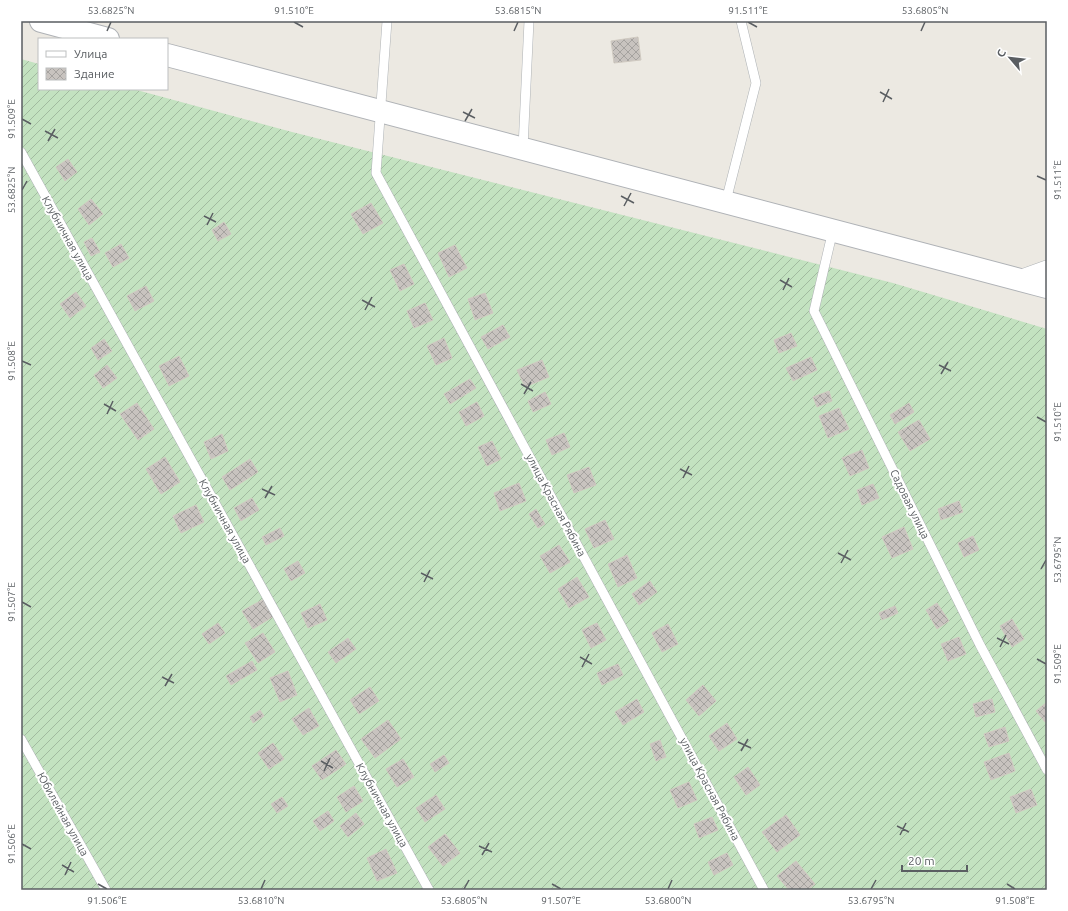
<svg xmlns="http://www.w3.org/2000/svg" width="1068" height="911" font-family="Ubuntu,sans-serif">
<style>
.garden{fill:url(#garden-furrows)}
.building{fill:url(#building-cross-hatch);stroke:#d0cac1}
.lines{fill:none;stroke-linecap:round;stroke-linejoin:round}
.service-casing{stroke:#afb3b6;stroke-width:10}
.minor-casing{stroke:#afb3b6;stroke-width:20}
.secondary-casing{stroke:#afb2b6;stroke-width:24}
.service{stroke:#fff;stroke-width:9}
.minor{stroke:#fff;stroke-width:19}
.secondary{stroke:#fff;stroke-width:22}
.ticks{fill:none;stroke:#5a5e62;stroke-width:1.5}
.labels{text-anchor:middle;stroke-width:4;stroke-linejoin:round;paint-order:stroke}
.street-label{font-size:11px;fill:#5a5e62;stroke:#fff}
.neatline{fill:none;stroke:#5a5e62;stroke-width:1.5}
.ticks-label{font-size:10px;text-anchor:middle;fill:#5a5e62}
</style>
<defs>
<pattern id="garden-furrows" width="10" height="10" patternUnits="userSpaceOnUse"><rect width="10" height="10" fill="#c3e2c0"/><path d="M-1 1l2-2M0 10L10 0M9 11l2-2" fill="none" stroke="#a1ba9f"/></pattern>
<pattern id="building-cross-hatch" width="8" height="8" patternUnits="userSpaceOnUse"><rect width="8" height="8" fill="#c8c3bf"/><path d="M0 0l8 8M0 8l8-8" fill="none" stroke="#a5a29f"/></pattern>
</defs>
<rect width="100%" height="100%" fill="#ece9e2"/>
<path class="garden" d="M21,59l18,5v25h94l159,43 601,151 154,46v561h-1026z"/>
<g class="building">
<path d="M638,37l3,23 -27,3 -3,-22z"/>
<path d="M68,159l9,13 -12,9 -9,-14z"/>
<path d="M91,199l12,15 -14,11 -11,-16z"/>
<path d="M371,203l12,20 -20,11 -12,-20z"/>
<path d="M224,222l7,12 -13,7 -6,-11z"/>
<path d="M92,238l8,14 -9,4 -7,-14z"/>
<path d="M121,244l8,14 -16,9 -8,-14z"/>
<path d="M455,245l12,23 -18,9 -11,-24z"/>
<path d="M404,264l10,20 -14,7 -10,-21z"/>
<path d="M146,286l8,15 -19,10 -8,-15z"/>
<path d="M76,292l10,14 -16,12 -10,-14z"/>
<path d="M485,293l8,20 -18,7 -7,-21z"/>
<path d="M425,303l8,17 -19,8 -7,-17z"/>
<path d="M503,325l7,12 -22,12 -7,-12z"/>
<path d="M791,333l6,13 -18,7 -5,-13z"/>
<path d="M444,338l8,20 -16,7 -9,-19z"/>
<path d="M104,339l8,12 -14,9 -7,-12z"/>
<path d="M179,356l10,20 -20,10 -10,-20z"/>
<path d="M811,357l6,13 -24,11 -7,-13z"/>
<path d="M542,360l7,17 -24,10 -8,-17z"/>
<path d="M107,365l10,13 -14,10 -9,-13z"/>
<path d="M470,379l6,9 -26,16 -6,-10z"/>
<path d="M829,391l3,10 -15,6 -4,-10z"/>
<path d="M545,392l6,12 -18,8 -5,-11z"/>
<path d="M477,402l7,14 -18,10 -7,-14z"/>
<path d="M137,403l17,26 -16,11 -18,-26z"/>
<path d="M909,403l5,9 -19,12 -5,-9z"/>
<path d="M839,408l10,21 -21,9 -9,-22z"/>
<path d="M919,420l11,19 -20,12 -12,-19z"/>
<path d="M564,433l6,14 -18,8 -6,-15z"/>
<path d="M222,434l6,17 -17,8 -7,-17z"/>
<path d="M492,441l9,18 -14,7 -9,-19z"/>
<path d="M862,450l7,18 -19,8 -8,-18z"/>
<path d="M165,457l15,25 -19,12 -15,-25z"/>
<path d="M250,459l8,13 -28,18 -8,-13z"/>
<path d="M589,467l7,18 -22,8 -7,-18z"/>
<path d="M519,483l7,18 -26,10 -6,-18z"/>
<path d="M873,484l6,14 -17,7 -5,-15z"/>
<path d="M252,498l7,12 -18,11 -7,-13z"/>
<path d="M959,501l4,11 -22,8 -3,-11z"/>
<path d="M196,505l8,17 -23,11 -8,-17z"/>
<path d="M536,509l9,15 -7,4 -9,-14z"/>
<path d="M605,520l9,19 -20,9 -9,-19z"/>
<path d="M904,527l9,22 -21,9 -10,-21z"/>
<path d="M280,528l4,8 -18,9 -4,-8z"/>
<path d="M973,536l6,14 -15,7 -6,-14z"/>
<path d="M559,545l11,17 -20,11 -10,-17z"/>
<path d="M627,555l10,23 -19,9 -10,-23z"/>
<path d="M298,561l7,12 -14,8 -7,-12z"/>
<path d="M577,577l12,20 -20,11 -11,-19z"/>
<path d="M650,581l7,11 -18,13 -7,-11z"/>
<path d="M264,599l10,17 -21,13 -11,-18z"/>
<path d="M937,603l12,18 -12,8 -11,-19z"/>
<path d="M320,604l7,16 -19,8 -7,-15z"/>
<path d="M895,606l3,7 -16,7 -3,-7z"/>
<path d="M1012,619l12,20 -12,8 -12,-21z"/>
<path d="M218,623l7,10 -16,11 -7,-10z"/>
<path d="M597,623l9,17 -15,8 -9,-18z"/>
<path d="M668,624l10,20 -16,8 -10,-19z"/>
<path d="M263,633l12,19 -17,11 -13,-20z"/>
<path d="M959,637l7,17 -18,7 -7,-17z"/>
<path d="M348,638l8,11 -20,14 -8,-11z"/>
<path d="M252,661l5,9 -26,15 -5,-9z"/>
<path d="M618,664l5,11 -21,10 -5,-12z"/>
<path d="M288,671l9,24 -17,7 -10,-24z"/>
<path d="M703,685l13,16 -17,15 -13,-16z"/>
<path d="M370,687l9,14 -20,13 -9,-14z"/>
<path d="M637,699l7,13 -21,13 -8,-13z"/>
<path d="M992,699l3,13 -19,5 -3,-13z"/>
<path d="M1047,702v18l-2,2 -9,-11z"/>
<path d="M309,708l10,18 -16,9 -11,-16z"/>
<path d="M260,710l4,6 -11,7 -3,-6z"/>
<path d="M388,720l13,19 -26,19 -14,-19z"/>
<path d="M727,723l10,16 -18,12 -10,-15z"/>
<path d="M1005,727l4,14 -20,6 -5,-13z"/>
<path d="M660,740l6,17 -10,4 -6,-17z"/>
<path d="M273,743l11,16 -15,10 -11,-16z"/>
<path d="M336,750l10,14 -24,16 -10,-14z"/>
<path d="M1009,753l6,18 -24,9 -7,-18z"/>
<path d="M444,755l5,8 -14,9 -5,-8z"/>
<path d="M403,759l11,18 -17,10 -11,-18z"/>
<path d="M748,767l12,18 -14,10 -12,-18z"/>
<path d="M689,782l8,18 -19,8 -8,-18z"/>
<path d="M354,786l9,15 -17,11 -9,-15z"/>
<path d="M1031,789l6,16 -21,8 -6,-16z"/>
<path d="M436,795l9,14 -20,13 -9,-14z"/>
<path d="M282,797l6,9 -11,7 -6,-9z"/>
<path d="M328,811l6,10 -14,10 -7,-10z"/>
<path d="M356,813l8,11 -16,13 -8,-11z"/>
<path d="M786,815l14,20 -23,17 -15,-20z"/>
<path d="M712,817l6,13 -19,8 -5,-14z"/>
<path d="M445,834l15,19 -17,13 -15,-19z"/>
<path d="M386,849l11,24 -20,8 -10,-23z"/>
<path d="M727,853l6,12 -19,10 -6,-13z"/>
<path d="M796,861l19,23 -7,6h-19l-12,-14z"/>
</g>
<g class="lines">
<g class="service-casing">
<g id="service">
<path d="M387,21l-11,152 388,717"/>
<path d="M523,148l6,-127"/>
<path d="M21,152l408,738"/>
<path d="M726,201l30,-118 -15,-62"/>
<path d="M833,230l-19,81 166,334 67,125"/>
<path d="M21,739l85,151"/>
</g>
</g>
<g class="minor-casing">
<path id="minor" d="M1019,280l28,-10"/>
</g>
<g class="secondary-casing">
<g id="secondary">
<path d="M41,21l67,18"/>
<path d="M167,55l880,232"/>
</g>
</g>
<use href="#service" class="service"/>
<use href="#minor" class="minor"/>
<use href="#secondary" class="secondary"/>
</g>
<path class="ticks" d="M294,22l9,5M748,22l9,5M107,31l4,-9M514,31l4,-9M921,31l4,-9M880,92l12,7M883,102l6,-13M463,112l12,6M22,119l9,5M465,121l7,-12M45,131l13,7M48,141l7,-12M1037,176l9,4M22,190l5,-9M621,196l13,7M624,206l7,-13M204,216l12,6M207,225l6,-12M780,280l12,7M783,290l6,-12M362,300l13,7M365,310l7,-13M22,361l9,4M939,365l12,6M941,374l7,-12M521,384l12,7M524,394l7,-12M104,404l12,7M107,414l6,-13M1037,417l9,5M680,469l12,6M683,478l6,-12M262,489l13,6M265,498l7,-12M838,553l13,7M841,563l7,-13M1041,569l5,-9M421,573l12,6M424,582l6,-12M22,602l9,5M997,638l12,6M1000,647l6,-12M580,657l12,7M1037,659l9,5M582,667l7,-13M162,677l12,6M165,686l7,-12M738,742l13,6M741,751l7,-12M321,761l12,7M324,771l6,-13M897,826l12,6M900,835l6,-12M22,844l9,5M479,846l13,6M482,855l7,-12M62,865l12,7M65,875l6,-13M98,884l9,5M552,884l9,5M1007,884l8,5M261,889l4,-9M464,889l5,-9M668,889l4,-9M871,889l5,-9"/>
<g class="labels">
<g class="street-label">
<text transform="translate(68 238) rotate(61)" y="4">Клубничная улица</text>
<text transform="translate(910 504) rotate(64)" y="4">Садовая улица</text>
<text transform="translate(556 505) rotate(62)" y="4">улица Красная Рябина</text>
<text transform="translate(225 521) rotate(61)" y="4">Клубничная улица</text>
<text transform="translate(710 789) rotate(62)" y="4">улица Красная Рябина</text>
<text transform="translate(382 805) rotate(61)" y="4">Клубничная улица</text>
<text transform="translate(63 814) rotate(61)" y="4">Юбилейная улица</text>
</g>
</g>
<rect width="1068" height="911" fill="none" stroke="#ffffff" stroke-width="44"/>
<rect x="38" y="38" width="130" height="52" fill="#ffffff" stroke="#bdbfc0"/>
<rect x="46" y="51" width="20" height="6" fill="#ffffff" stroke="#bdbfc0"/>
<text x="74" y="58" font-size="12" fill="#5a5e62">Улица</text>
<rect x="46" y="68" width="20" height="12" fill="url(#building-cross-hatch)" stroke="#bdbfc0"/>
<text x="74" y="78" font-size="12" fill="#5a5e62">Здание</text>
<g transform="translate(1010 58) rotate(298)" stroke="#ffffff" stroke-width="3" paint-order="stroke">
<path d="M0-3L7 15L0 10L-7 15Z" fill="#5a5e62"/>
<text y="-6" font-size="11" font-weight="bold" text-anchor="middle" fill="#5a5e62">С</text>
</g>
<path d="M902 865v6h65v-6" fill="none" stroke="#5a5e62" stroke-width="2"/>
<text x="908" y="865" font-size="12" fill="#5a5e62" stroke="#ffffff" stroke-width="3" paint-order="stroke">20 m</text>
<rect x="22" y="22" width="1024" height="867" class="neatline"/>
<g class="ticks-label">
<text x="111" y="14">53.6825°N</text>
<text x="294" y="14">91.510°E</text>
<text x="518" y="14">53.6815°N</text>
<text x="748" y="14">91.511°E</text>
<text x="925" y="14">53.6805°N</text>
<text transform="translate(11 119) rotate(-90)" y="4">91.509°E</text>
<text transform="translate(1057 180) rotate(-90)" y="4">91.511°E</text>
<text transform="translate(11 190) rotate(-90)" y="4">53.6825°N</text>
<text transform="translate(11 361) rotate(-90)" y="4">91.508°E</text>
<text transform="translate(1057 422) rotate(-90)" y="4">91.510°E</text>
<text transform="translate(1057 560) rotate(-90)" y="4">53.6795°N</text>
<text transform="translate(11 602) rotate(-90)" y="4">91.507°E</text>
<text transform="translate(1057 664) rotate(-90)" y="4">91.509°E</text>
<text transform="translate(11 844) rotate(-90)" y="4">91.506°E</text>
<text x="107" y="904">91.506°E</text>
<text x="261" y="904">53.6810°N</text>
<text x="464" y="904">53.6805°N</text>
<text x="561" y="904">91.507°E</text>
<text x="668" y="904">53.6800°N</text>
<text x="871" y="904">53.6795°N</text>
<text x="1015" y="904">91.508°E</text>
</g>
</svg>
